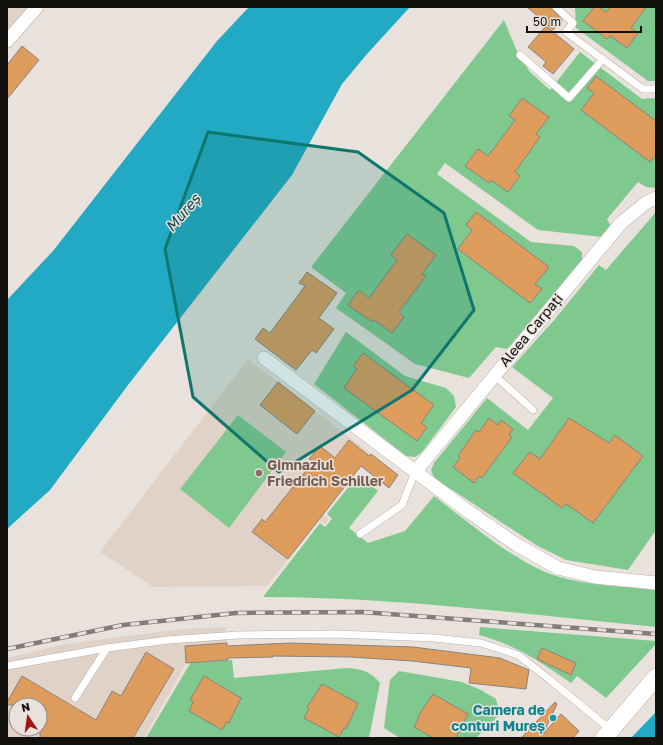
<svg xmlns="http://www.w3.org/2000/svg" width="663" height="745" font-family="'Golos Text',sans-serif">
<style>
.built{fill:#e0d2c7;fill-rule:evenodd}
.green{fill:#80c98e}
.water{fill:#22a9c3}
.building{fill:#de9c5c;stroke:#89837d}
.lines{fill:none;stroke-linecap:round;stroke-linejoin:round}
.service-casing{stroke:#b9b2ac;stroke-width:8}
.minor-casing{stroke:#b9b2ac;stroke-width:14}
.tertiary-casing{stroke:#b9b2ac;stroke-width:18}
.service{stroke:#fff;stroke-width:7}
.minor{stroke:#fff;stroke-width:13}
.tertiary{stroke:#fff;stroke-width:17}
.rail-casing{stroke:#827d78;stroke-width:4.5}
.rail{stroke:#e9e1db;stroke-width:3;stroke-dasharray:9;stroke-linecap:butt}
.marked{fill:#0f766e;fill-opacity:0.2;stroke:#0f766e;stroke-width:3;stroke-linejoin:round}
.education-dot{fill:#8d6e63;stroke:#e9e1db;stroke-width:1.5}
.culture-dot{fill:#0f9aa8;stroke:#e9e1db;stroke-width:1.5}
.labels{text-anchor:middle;stroke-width:3;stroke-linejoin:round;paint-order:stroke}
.street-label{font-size:14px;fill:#13110e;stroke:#e9e1db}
.education-label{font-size:14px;font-weight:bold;fill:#785e54;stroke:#e9e1db;text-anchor:start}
.culture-label{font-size:14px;font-weight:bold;fill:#0d838f;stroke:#e9e1db;text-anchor:end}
.water-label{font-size:15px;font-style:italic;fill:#0c434e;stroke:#e9e1db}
</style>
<rect width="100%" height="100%" fill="#e9e1db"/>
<g class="built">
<path d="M7,7h21l-21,25z"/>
<path d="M248,359l123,95 -48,60 6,5 -4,5 -6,-4 -52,66 -114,1 -53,-35z"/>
<path d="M226,627l1,16 -42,3 1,17 -42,75h-137v-80l58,-14 118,-15zM16,705h24v24h-24z"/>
</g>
<g class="green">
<path d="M575,7h81v74h-8l-72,-53z"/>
<path d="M504,20l14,34 12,18 20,18 30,-38 62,47 14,-1v90l-10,-1 -8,-5 -31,37 4,7 -9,11 -64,-7 -93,-67 -8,11 94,68 43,4 8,6v9l-75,88 -11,-2 -27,31 -54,-14 -79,-56 10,-15 -35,-26z"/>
<path d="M656,212v318l-28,40 -62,-10 -30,-15 -102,-67 -3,-8 3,-7 53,-65 41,32 25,-32 -41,-31 43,-48 44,-54 7,5z"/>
<path d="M346,332l59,44 41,12 8,8 2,11 -34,45 -7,5 -9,-1 -92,-72z"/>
<path d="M238,415l48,37 -57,76 -49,-39z"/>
<path d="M358,475l20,16 -29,37 19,15 37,-12 29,-35c33,25 83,68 122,80 32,10 67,10 100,14v37c-131,-13 -262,-30 -393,-30l57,-74 5,4 7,-8 -5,-5z"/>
<path d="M480,627l176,14v3l-50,54 -29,-22 -6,7c-32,-22 -53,-37 -92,-48z"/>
<path d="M232,660l2,18 113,-10c15,1 23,3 33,15l-11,55h-223l45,-76z"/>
<path d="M399,671l63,11 19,8 15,9 4,15 -24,24h-76l-16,-10 6,-48z"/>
</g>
<g class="water">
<path d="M249,7h161l-43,47 -25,30 -50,91 -164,210 -78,105 -43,39v-229l46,-49 164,-210z"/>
<path d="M656,712v26h-25z"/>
</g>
<g class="building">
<path d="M527,7h24l11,13 -9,10z"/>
<path d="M594,7h5l7,5 4,-5h36l-15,21 7,5 -11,15 -17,-12 -3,3 -24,-18z"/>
<path d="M546,26l28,23 -21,25 -10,-8 3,-4 -18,-15z"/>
<path d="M22,46l17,14 -32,39v-34z"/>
<path d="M596,76l60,45v34l-6,7 -69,-52 13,-17 -7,-5z"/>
<path d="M522,98l27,19 -13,17 4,3 -25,35 5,4 -12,16 -17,-12 -2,3 -24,-17 13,-17 10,7 27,-36 -6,-4z"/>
<path d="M476,212l73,55 -14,17 7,5 -12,14 -72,-54 14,-19 -6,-5z"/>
<path d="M407,234l29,21 -14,19 4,2 -27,36 5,5 -12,16 -18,-13 -2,2 -24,-17 11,-15 10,8 28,-38 -6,-5z"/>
<path d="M307,272l30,21 -18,25 15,11 -18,24 -4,-3 -16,20 -41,-31 8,-11 7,5 35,-47 -6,-3z"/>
<path d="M363,353l71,52 -13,18 6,4 -10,14 -73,-53 13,-19 -4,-3z"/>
<path d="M278,382l37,29 -18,23 -37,-29z"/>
<path d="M489,418l9,7 3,-5 12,9 -4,6 3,2 -30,41 -3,-2 -5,7 -21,-16 7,-9 -2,-2 18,-26 3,2z"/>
<path d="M569,418l40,25 6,-8 28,21 -50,67 -27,-19 -4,4 -49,-35 17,-21 10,7z"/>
<path d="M349,440l20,16 2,-2 27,21 -9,13 -28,-22 -73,93 -36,-27 10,-13 3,3 48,-60 -4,-3 11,-13 15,12z"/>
<path d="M227,643v3l63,-3 123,4 87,11 29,12 -3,19 -57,-6 2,-15 -59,-7 -62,-4 -78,-1 1,1 -45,1v2l-42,3 -1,-17z"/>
<path d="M542,648l34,15 -5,12 -34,-16z"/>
<path d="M146,652l28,17 -41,69h-93v-33h-33v-3l15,-26 74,44 16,-29 9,5z"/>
<path d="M204,676l37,22 -12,25 -2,-1 -5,8 -33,-19 4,-9 -3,-2z"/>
<path d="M322,684l36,19 -12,26 -2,-1 -5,9 -35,-19 5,-10 -2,-1z"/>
<path d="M433,694l35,20 -12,24h-23l-19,-11 5,-10 -1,-1z"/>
<path d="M555,702l2,2 -14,30 18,-20 18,17 -6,7h-52z"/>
</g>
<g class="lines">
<g class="service-casing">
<g id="service">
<path d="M556,7l17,16 -7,9 77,57h13"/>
<path d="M520,55l49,43 34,-39"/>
<path d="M494,375l39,35"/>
<path d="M360,534l42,-29 13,-33"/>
<path d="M7,666l100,-18 61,-8 70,-5 99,-1 97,4 47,5 37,12 31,24 62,51"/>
<path d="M75,698l32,-50"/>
</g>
</g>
<g class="minor-casing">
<g id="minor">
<path d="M7,41l30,-34"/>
<path d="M264,358l205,154 48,33 41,23 37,9 61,6"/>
<path d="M415,472l206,-249 26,-21 9,-4"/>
</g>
</g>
<g class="tertiary-casing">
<path id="tertiary" d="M604,738l52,-61"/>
</g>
<use href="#service" class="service"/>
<use href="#minor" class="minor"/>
<use href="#tertiary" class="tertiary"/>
<g class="rail-casing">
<path id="rail" d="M7,649l116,-24 113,-12 126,-1 294,22"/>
</g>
<use href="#rail" class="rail"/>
</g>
<path class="marked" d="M208,132l150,20 86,61 30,97 -62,80 -133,82 -86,-75 -28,-148z"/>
<circle class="education-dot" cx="259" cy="473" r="4"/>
<circle class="culture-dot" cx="553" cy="718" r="4"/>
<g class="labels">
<g class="street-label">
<text transform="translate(531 330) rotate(-50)" y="5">Aleea Carpați</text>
</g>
<g class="education-label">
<text x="267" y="470">Gimnaziul<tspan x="267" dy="16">Friedrich Schiller</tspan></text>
</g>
<g class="culture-label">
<text x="545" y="715">Camera de<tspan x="545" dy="16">conturi Mureș</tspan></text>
</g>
<g class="water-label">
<text transform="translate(183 213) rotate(-49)" y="5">Mureș</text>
</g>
</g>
<rect width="663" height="745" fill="none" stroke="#13110e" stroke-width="16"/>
<g transform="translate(28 717) rotate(347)"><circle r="19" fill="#e9e1db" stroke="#938e89"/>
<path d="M0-3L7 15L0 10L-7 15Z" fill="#a61111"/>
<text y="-6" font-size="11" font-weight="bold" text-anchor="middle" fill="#13110e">N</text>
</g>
<path d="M527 26v6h114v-6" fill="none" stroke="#13110e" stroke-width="2"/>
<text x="533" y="26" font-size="12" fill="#13110e" stroke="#e9e1db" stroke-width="3" paint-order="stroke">50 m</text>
</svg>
